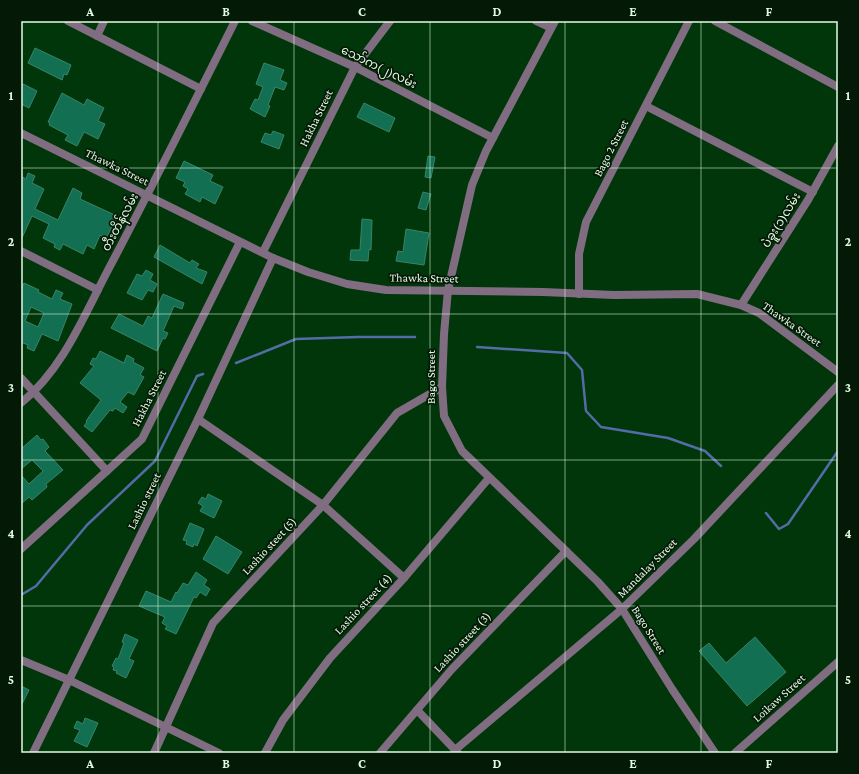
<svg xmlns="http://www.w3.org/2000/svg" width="859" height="774" font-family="'Crimson Pro','Noto Sans Myanmar',serif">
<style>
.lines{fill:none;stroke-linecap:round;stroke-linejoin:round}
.stream{stroke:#546ca5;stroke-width:2.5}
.building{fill:#136f52;stroke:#398468;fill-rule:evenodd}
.minor{stroke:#816d81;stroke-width:8}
.grid{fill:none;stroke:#e1fce2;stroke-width:1;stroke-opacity:0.55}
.labels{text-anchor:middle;stroke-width:3.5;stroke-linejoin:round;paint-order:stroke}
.street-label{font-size:12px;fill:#e1fce2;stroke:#051907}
.neatline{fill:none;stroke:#e1fce2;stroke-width:1.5}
.grid-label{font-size:13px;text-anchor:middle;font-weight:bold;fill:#e1fce2}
</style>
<rect width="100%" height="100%" fill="#01360b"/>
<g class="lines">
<g class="stream">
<path d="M477,347l90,6 15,17 4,41 15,16 67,11 37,13 16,15"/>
<path d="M236,363l60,-24 62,-2h57"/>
<path d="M766,513l13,16 9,-5 50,-73"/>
<path d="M21,595l15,-9 51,-61 68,-64 42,-85 6,-2"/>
</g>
</g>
<g class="building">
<path d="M35,48l36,17 -4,10 -3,-1 -2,6 -34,-17z"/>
<path d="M264,63l20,7 -4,10 7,3 -3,7 -9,-3 -7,18 2,1 -5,11 -15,-8 5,-10 3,1 5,-13 -7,-3z"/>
<path d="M23,84l14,7 -8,17 -8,-4v-17z"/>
<path d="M62,93l22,12 3,-6 17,9 -6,13 7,3 -7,15 -14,-7 -7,14 -12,-6 3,-5 -19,-10 1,-2 -2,-1z"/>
<path d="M364,103l31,15 -6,14 -32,-15z"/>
<path d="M273,131l11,4 -5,14 -18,-7 4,-9 6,2z"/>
<path d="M428,156l7,1 -4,21 -6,-1z"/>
<path d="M184,161l29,14 -3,6 13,6 -8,17 -13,-7 -2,5 -15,-8 3,-5 -5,-3 2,-4 -9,-4z"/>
<path d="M28,173l7,3 -3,7 12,6 -9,20 23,11 15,-32 9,5 -2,6 37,17 -11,23 -6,-4 -6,14 -7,-4 -4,9 -20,-10 -3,6 -6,-3 1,-3 -12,-6 6,-14 -17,-8 -11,24v-64l5,3z"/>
<path d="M423,192l8,2 -5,16 -8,-2z"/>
<path d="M362,219l10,1 -1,30 -2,-1 -1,12 -18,-1 1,-10h9z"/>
<path d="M406,229l23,4 -5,32 -28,-4 2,-10 5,1z"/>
<path d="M160,245l30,18 2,-3 7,4 -3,4 11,4 -5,12 -48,-27z"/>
<path d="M146,270l7,4 -3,6 7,4 -4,8 -5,-2 -6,10 -15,-7 10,-19 5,2z"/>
<path d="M24,283l15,7 -1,2 14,7 4,-9 7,3 -3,6 12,5 -14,37 -16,-7 -8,17 -7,-3 1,-3 -7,-3v-52zM31,307l13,6 -6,14 -13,-6z"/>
<path d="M163,294l21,9 -2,6 -8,-3 -11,25 5,2 -3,6 -2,-1 -6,13 -46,-23 8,-14 24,12 5,-10 4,2z"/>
<path d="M100,351l24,12 3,-8 7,4 -1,3 11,6 -4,7 4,2 -10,18 -6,-3 -8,10 7,5 -4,6 -8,-5 -2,3 -3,-1 -18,22 -8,-6 3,-4 -1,-1 15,-21 -21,-17 14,-17 -4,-2 3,-6 3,1z"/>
<path d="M37,435l4,5 2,-1 6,8 -4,4 18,19 -17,14 1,3 -15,13 -3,-3 -8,7v-29l8,9 14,-13 -11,-11 -11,9v-20z"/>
<path d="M208,494l14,7 -8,17 -14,-7 3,-5 -5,-3 4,-6 4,2z"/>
<path d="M190,523l14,6 -7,17 -3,-2 -1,3 -7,-3 1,-3 -4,-1z"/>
<path d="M216,536l26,16 -14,22 -25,-15z"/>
<path d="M196,572l11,8 -3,5 6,4 -4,7 -6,-4 -4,6 -2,-1 -18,37 -11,-5 2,-3 -5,-3 3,-6 -26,-11 7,-15 25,11 5,-10 1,1 6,-10 5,2z"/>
<path d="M125,634l13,6 -9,19 5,2 -8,17 -10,-5 1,-2 -4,-1 1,-3 -2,-1 4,-8 2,1 6,-16 -2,-1z"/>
<path d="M755,637l31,35 -39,34 -48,-55 10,-8 17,20z"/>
<path d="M21,686l8,4 -8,16z"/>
<path d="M85,718l13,5 -11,24 -13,-6 6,-11 -6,-2 3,-7 6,3z"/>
</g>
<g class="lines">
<g class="minor">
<path d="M68,21l133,68"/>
<path d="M252,21l103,46 138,71"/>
<path d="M536,21l15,7"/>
<path d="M555,21l-69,130 -14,34 -24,105 -4,44 -2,53 2,29 18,35 104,100 32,31 24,27 50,80 43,64"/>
<path d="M715,21l123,66"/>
<path d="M97,36l7,-15"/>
<path d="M646,106l167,86"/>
<path d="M21,133l252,125 35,14 39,12 39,6 157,2 71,3 83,-1 44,11 18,8 79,59"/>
<path d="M21,251l77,39"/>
<path d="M263,252l92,-185 35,-46"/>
<path d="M579,294v-40l7,-32 103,-201"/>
<path d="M741,305l67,-105 30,-54"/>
<path d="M21,378l86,93"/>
<path d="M21,403c41,-33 62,-85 86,-131 44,-83 86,-167 128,-251"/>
<path d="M198,419l125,86 81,73"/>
<path d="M21,549l121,-110 98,-197"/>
<path d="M21,660l48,20 150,73"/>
<path d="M417,710l41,43"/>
<path d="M455,750l167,-141 72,-70 144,-154"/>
<path d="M33,753l165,-334 75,-161"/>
<path d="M154,753l59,-130 110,-118 74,-92 45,-26"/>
<path d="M265,753l18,-33 47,-62 74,-80 85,-100"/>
<path d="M380,753l72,-84 114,-118"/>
<path d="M735,753l103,-91"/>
</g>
</g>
<path class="grid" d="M158,21v732M294,21v732M430,21v732M565,21v732M701,21v732M21,168h817M21,314h817M21,460h817M21,606h817"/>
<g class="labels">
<g class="street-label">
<text transform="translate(379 67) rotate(26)" y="4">သော်က(၂)လမ်း</text>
<text transform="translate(316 118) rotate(-64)" y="4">Hakha Street</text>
<text transform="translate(611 148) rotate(-63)" y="4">Bago 2 Street</text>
<text transform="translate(117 167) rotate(26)" y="4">Thawka Street</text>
<text transform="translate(781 220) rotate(-58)" y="4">ပဲခူး(၁)လမ်း</text>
<text transform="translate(120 222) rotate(-62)" y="4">တီးတိန်လမ်း</text>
<text transform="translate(424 278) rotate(1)" y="4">Thawka Street</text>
<text transform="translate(792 324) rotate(35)" y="4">Thawka Street</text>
<text transform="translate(431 377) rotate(-90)" y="4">Bago Street</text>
<text transform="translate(149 398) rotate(-63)" y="4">Hakha Street</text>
<text transform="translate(144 501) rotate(-64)" y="4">Lashio street</text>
<text transform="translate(269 546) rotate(-47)" y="4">Lashio steet (5)</text>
<text transform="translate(647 568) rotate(-45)" y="4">Mandalay Street</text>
<text transform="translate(363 604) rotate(-47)" y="4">Lashio street (4)</text>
<text transform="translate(649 630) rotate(58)" y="4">Bago Street</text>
<text transform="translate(462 642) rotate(-47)" y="4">Lashio street (3)</text>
<text transform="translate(779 698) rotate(-42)" y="4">Loikaw Street</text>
</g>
</g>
<rect width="859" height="774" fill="none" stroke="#051907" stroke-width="44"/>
<rect x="22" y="22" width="815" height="730" class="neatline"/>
<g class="grid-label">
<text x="90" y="16">A</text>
<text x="226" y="16">B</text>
<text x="362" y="16">C</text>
<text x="497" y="16">D</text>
<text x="633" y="16">E</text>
<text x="769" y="16">F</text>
<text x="11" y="100">1</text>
<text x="848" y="100">1</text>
<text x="11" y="246">2</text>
<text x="848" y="246">2</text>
<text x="11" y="392">3</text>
<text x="848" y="392">3</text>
<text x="11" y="538">4</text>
<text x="848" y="538">4</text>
<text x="11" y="684">5</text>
<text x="848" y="684">5</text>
<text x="90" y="768">A</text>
<text x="226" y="768">B</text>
<text x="362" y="768">C</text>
<text x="497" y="768">D</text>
<text x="633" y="768">E</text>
<text x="769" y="768">F</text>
</g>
</svg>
